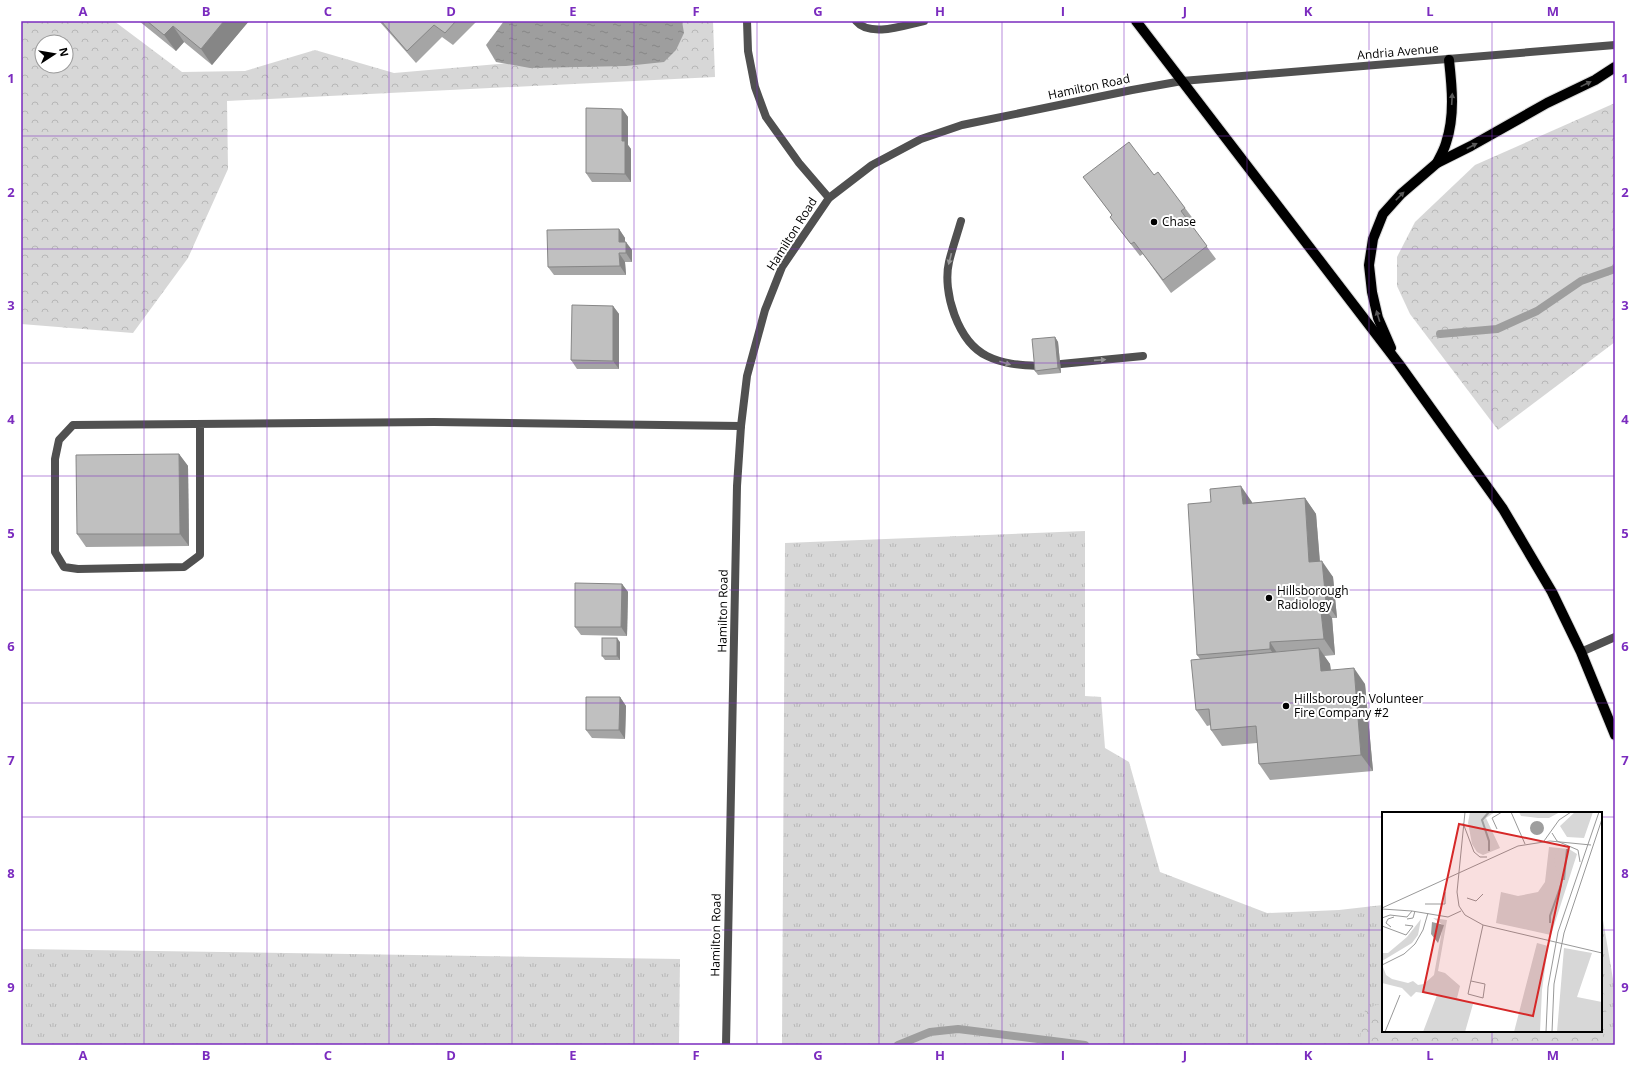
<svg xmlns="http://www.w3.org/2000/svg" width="1636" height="1066" font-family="'Open Sans',sans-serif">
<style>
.grass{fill:url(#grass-tufts)}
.forest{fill:url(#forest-crowns);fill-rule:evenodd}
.water{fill:url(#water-ripples)}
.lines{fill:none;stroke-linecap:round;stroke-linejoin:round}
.stream{stroke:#9e9e9e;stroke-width:8}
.primary-casing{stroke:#dbdbdb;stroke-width:12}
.service{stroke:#505050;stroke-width:8}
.tertiary{stroke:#505050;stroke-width:8}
.primary{stroke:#000;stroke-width:10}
.wall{fill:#a5a5a5}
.shaded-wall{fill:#868686}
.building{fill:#c0c0c0;stroke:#868686}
.oneway{fill:#595959}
.oneway2{fill:#969696}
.grid{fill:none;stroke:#7b2cbf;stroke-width:1;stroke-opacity:0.55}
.poi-dot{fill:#000;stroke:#fff;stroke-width:1.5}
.labels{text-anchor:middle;stroke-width:4;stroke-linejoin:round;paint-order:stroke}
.street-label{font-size:12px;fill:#000;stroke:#fff}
.poi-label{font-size:12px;fill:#000;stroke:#fff;text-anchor:start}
.inset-river{fill:none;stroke:#9e9e9e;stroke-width:2}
.inset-road{fill:none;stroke:#999;stroke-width:1}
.view{fill:#d62828;fill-opacity:0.15;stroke:#d62828;stroke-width:2}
.inset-edge{fill:none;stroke:#000;stroke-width:2}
.neatline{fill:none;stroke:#7b2cbf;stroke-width:1.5}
.grid-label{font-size:13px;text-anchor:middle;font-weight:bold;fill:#7b2cbf}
</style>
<defs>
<pattern id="grass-tufts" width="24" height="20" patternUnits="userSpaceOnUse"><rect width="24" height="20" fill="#d7d7d7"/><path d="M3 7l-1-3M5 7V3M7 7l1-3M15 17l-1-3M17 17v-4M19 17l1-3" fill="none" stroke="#b7b7b7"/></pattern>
<pattern id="forest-crowns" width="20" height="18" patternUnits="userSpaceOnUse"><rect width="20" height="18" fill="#d7d7d7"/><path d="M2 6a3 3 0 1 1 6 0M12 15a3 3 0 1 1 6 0" fill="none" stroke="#b7b7b7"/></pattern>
<pattern id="water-ripples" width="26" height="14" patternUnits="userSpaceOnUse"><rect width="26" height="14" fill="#9e9e9e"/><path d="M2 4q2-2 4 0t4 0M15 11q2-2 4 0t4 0" fill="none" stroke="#868686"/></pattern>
</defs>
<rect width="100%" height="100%" fill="#fff"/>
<g class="grass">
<path d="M1085,531v165l16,1 4,51 24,14 31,110 107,41 72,-3 44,-5v126h218v-123l14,83v54h-833l3,-502z"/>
<path d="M21,949l659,10 -1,86h-658z"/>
</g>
<g class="forest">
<path d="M21,21h93l68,51 63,-1 70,-21 79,23 164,-14 120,-38h35l2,56 -488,24 1,68 -40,89 -55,75 -112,-9zM42,42h24v24h-24z"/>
<path d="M1615,103v239l-117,88 -88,-116 -13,-28v-29l18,-35 60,-57z"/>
<path d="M1601,991l7,7 -6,47h-243l6,-35 18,-8v29h218z"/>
</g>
<path class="water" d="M504,21h178l2,12 -8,17 -12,12 -38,4 -96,2 -34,-6 -10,-17z"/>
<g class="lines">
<g class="stream">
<path d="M1440,334l57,-5 40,-18 44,-30 34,-12"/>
<path d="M898,1045l32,-13 28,-3 127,16"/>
</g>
<g class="primary-casing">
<g id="primary">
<path d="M1136,21l263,343 104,145 49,83 29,60 34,83"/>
<path d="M1437,163c3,-6 7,-13 9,-20 9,-27 6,-56 3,-83"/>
<path d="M1391,348l-13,-30 -6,-26 -3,-27 4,-26 10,-25 18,-20 36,-31 34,-17 76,-43 48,-23 20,-13"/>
</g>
</g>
<g class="service">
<path d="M856,21c14,17 49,4 68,0"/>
<path d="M961,221c-4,14 -9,28 -12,41 -7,30 9,80 38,94 16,8 32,9 50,10"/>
<path d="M1061,364l82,-8"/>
<path d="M200,424v131l-16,12 -106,2 -14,-2 -9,-15v-93l4,-19 14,-15 361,-3 307,4"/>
<path d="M1581,652l34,-15"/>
</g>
<g class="tertiary">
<path d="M747,21l1,30 7,36 11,30 33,46 30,35"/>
<path d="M726,1045l11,-559 4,-60 6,-50 18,-66 17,-43 47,-69 43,-33 49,-26 41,-14 170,-35 50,-9 433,-36"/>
</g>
<use href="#primary" class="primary"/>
</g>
<g class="wall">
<path d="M139,21h110l-37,44 -28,-23 -8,9z"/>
<path d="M379,21h98l-24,24 -11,-8 -26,26z"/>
<path d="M622,109l6,8v28l3,4v33h-39l-6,-9z"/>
<path d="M1154,175l31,33 9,12 -4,4 26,35 -45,34 -28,-39 -3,2 -21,-27 -9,-12 2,-2 -29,-38z"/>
<path d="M619,229l6,9v4l7,8v12h-7l1,13h-72l-6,-8z"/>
<path d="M613,306l6,8v55h-42l-6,-9z"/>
<path d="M1055,337l3,5 3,31 -23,2 -3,-4z"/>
<path d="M179,454l9,12 1,80 -103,1 -9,-13z"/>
<path d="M1305,498l11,16 4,47 13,16 4,41h-5l3,37 -11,1 6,8 1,6 34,14 8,87 -103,9 -11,-16 -2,-21 -35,3 -11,-16v-5l-4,1 -11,-16 4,-51 -3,-4 55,-153v1z"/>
<path d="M622,584l6,8 -1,44 -46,-1 -6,-8z"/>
<path d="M620,642v18h-15l-3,-4z"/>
<path d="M620,697l6,9 -1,33 -33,-1 -6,-8z"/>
</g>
<g class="shaded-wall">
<path d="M224,21h25l-37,44 -11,-16z"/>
<path d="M173,26l11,16 -8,9 -12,-16z"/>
<path d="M622,109l6,8v28l3,4v33l-6,-8 -3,-33z"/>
<path d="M619,229l6,9v12l-6,-8z"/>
<path d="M626,242l6,8v12l-6,-9z"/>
<path d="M619,253l6,9 1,13 -6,-9z"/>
<path d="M613,306l6,8v55l-6,-8z"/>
<path d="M1055,337l3,5 3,31 -3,-5z"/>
<path d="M179,454l9,12 1,80 -9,-12z"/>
<path d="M1241,486l11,16 2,18 -11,-16z"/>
<path d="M1305,498l11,16 5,64 -12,-16z"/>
<path d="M1322,561l11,16 4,41 -11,-16z"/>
<path d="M622,584l6,8 -1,44 -6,-9z"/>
<path d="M1320,602l12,16 3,37 -11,-16z"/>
<path d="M617,638l3,4v18l-3,-4z"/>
<path d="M1270,642l11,17v6l-11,-16z"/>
<path d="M1319,648l11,16 2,23 -11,-16z"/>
<path d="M1354,668l11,16 8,87 -12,-16z"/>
<path d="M620,697l6,9 -1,33 -6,-9z"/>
</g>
<g class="building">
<path d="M147,21h77l-23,28 -28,-23 -9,9z"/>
<path d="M381,21h75l-11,12 -11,-8 -27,26z"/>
<path d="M586,108l36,1v32h3v33l-39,-1z"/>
<path d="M1129,142l25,33 4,-3 27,36 -4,3 26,35 -44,34 -29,-38 -3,2 -21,-27 2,-2 -29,-38z"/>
<path d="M619,229v13h7v11h-7l1,13 -72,1 -1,-37z"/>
<path d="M572,305l41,1v55l-42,-1z"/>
<path d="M1055,337l3,31 -23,3 -3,-32z"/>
<path d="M179,454l1,80h-103l-1,-79z"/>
<path d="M1241,486l2,18 62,-6 4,64 13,-1 4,41h-6l4,37 -54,3v7l-73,6 -9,-151 23,-2 -1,-13z"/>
<path d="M575,583l47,1 -1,43h-46z"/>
<rect x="602" y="638" width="15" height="18"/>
<path d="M1319,648l2,23 33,-3 7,87 -102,9 -3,-38 -45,4 -2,-21 -13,1 -5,-50z"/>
<path d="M586,697h34l-1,33h-33z"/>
</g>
<defs><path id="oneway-solid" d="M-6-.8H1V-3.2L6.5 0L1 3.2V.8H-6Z"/></defs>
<g class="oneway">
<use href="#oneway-solid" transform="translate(1586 84) rotate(-26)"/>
<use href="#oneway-solid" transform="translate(1452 99) rotate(-87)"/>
<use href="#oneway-solid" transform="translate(1472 146) rotate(-28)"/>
<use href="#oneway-solid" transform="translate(1400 196) rotate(-45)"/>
<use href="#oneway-solid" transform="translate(1378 316) rotate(-107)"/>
</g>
<g class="oneway2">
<use href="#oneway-solid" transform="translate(950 259) rotate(104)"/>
<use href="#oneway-solid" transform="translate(1100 360) rotate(-4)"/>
<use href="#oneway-solid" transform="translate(1005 363) rotate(18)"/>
</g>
<path class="grid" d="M144,21v1024M267,21v1024M389,21v1024M512,21v1024M634,21v1024M757,21v1024M879,21v1024M1002,21v1024M1124,21v1024M1247,21v1024M1369,21v1024M1492,21v792M21,136h1594M21,249h1594M21,363h1594M21,476h1594M21,590h1594M21,703h1594M21,817h1362M1601,817h14M21,930h1362M1601,930h14M1492,1031v14"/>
<g class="poi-dot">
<circle cx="1154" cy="222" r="4"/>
<circle cx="1269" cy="598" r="4"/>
<circle cx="1286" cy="706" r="4"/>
</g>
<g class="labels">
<g class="street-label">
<text transform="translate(1398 52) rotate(-5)" y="4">Andria Avenue</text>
<text transform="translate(1089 87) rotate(-12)" y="4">Hamilton Road</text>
<text transform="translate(792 234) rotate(-58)" y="4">Hamilton Road</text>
<text transform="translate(723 611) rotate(-89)" y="4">Hamilton Road</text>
<text transform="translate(716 935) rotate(-89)" y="4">Hamilton Road</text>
</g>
<g class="poi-label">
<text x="1162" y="226">Chase</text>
<text x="1277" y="595">Hillsborough<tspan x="1277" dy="14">Radiology</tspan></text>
<text x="1294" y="703">Hillsborough Volunteer<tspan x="1294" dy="14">Fire Company #2</tspan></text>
</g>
</g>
<g transform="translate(1382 812)">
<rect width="220" height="220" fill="#fff"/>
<path d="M193,0h18l-9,26 -17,-1 -7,-11zM167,35l20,2 8,5 -26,81 -55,-12 5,-31 17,4 20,-4 7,-10zM155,131l11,3 -6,44 -2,42h-26zM182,136l28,5 -15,44 25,5v30h-45z" fill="#d7d7d7"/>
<path d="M88,0h25l-9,6 14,30 -17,7 -6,-3 -5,-8 -4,-21zM137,0h41l-11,6h-11l-17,-2zM179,37l11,5 -4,19 -4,4 -7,-3 -3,-12 2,-11zM51,106l14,2 -9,51 7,2 15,13 -3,12 16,6 -8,28h-42l14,-37 -21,-3 -5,5 -9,-9 -20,-5 1,-16 3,8 6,4 16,4 5,-2 5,4 6,-1 10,-9 9,-50zM39,107l-3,16 -6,8 -30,18v-8h6l19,-16z" fill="#d7d7d7"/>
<path d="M148 16a7 7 0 1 1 14 0a7 7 0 1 1-14 0ZM50,110l12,3 -6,18 -7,-9z" fill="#9e9e9e"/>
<path class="inset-river" d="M107,39v-10l-7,-21 7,-8M182,68l3,-31M168,111v-7l11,-31"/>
<path class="inset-road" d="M83,0l-8,80 2,14 6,9 18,10 119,28M129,0l14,32M81,11l11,29 6,5h7M115,17l-5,-11 10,-6M170,21l5,8 21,9 2,12M162,29l15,-21 12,-8M85,86l9,3 7,-7M43,92h20v-12M0,96l136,-62 32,-5 41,4M0,97l30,2M0,106l8,-3 17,2 5,-6 36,6 13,-6M25,107l6,-1 2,-7M0,114l24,9 7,-9 -8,-1M9,115l-5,-4 2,-4 6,-2M0,153l22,-11 11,-10 8,-14 5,-17M89,169l14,3 -2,14 -15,-4 8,-37 7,-32M3,220l15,-37M164,220l2,-45 10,-55 41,-120M170,220l2,-48 10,-51 38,-114"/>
<path class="view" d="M77,12l110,23 -36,169 -110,-24z"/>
<rect width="220" height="220" class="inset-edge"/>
</g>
<rect width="1636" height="1066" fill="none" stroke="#ffffff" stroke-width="44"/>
<g transform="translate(54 54) rotate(78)"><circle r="19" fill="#ffffff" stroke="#999999"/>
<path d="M0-3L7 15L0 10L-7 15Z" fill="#000000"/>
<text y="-6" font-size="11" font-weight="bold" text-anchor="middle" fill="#000000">N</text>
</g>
<rect x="22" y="22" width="1592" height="1022" class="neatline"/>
<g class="grid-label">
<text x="83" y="16">A</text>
<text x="206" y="16">B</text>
<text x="328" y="16">C</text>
<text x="451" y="16">D</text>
<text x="573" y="16">E</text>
<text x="696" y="16">F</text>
<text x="818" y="16">G</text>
<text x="940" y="16">H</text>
<text x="1063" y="16">I</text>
<text x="1185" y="16">J</text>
<text x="1308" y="16">K</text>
<text x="1430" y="16">L</text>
<text x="1553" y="16">M</text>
<text x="11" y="83">1</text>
<text x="1625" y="83">1</text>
<text x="11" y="197">2</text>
<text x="1625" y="197">2</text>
<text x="11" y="310">3</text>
<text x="1625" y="310">3</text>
<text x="11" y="424">4</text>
<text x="1625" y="424">4</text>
<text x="11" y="538">5</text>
<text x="1625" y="538">5</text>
<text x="11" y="651">6</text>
<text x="1625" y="651">6</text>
<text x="11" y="765">7</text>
<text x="1625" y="765">7</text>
<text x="11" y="878">8</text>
<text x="1625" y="878">8</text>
<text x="11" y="992">9</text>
<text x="1625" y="992">9</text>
<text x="83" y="1060">A</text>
<text x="206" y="1060">B</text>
<text x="328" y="1060">C</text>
<text x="451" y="1060">D</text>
<text x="573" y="1060">E</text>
<text x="696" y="1060">F</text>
<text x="818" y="1060">G</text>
<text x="940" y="1060">H</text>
<text x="1063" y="1060">I</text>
<text x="1185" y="1060">J</text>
<text x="1308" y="1060">K</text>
<text x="1430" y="1060">L</text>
<text x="1553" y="1060">M</text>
</g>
</svg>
